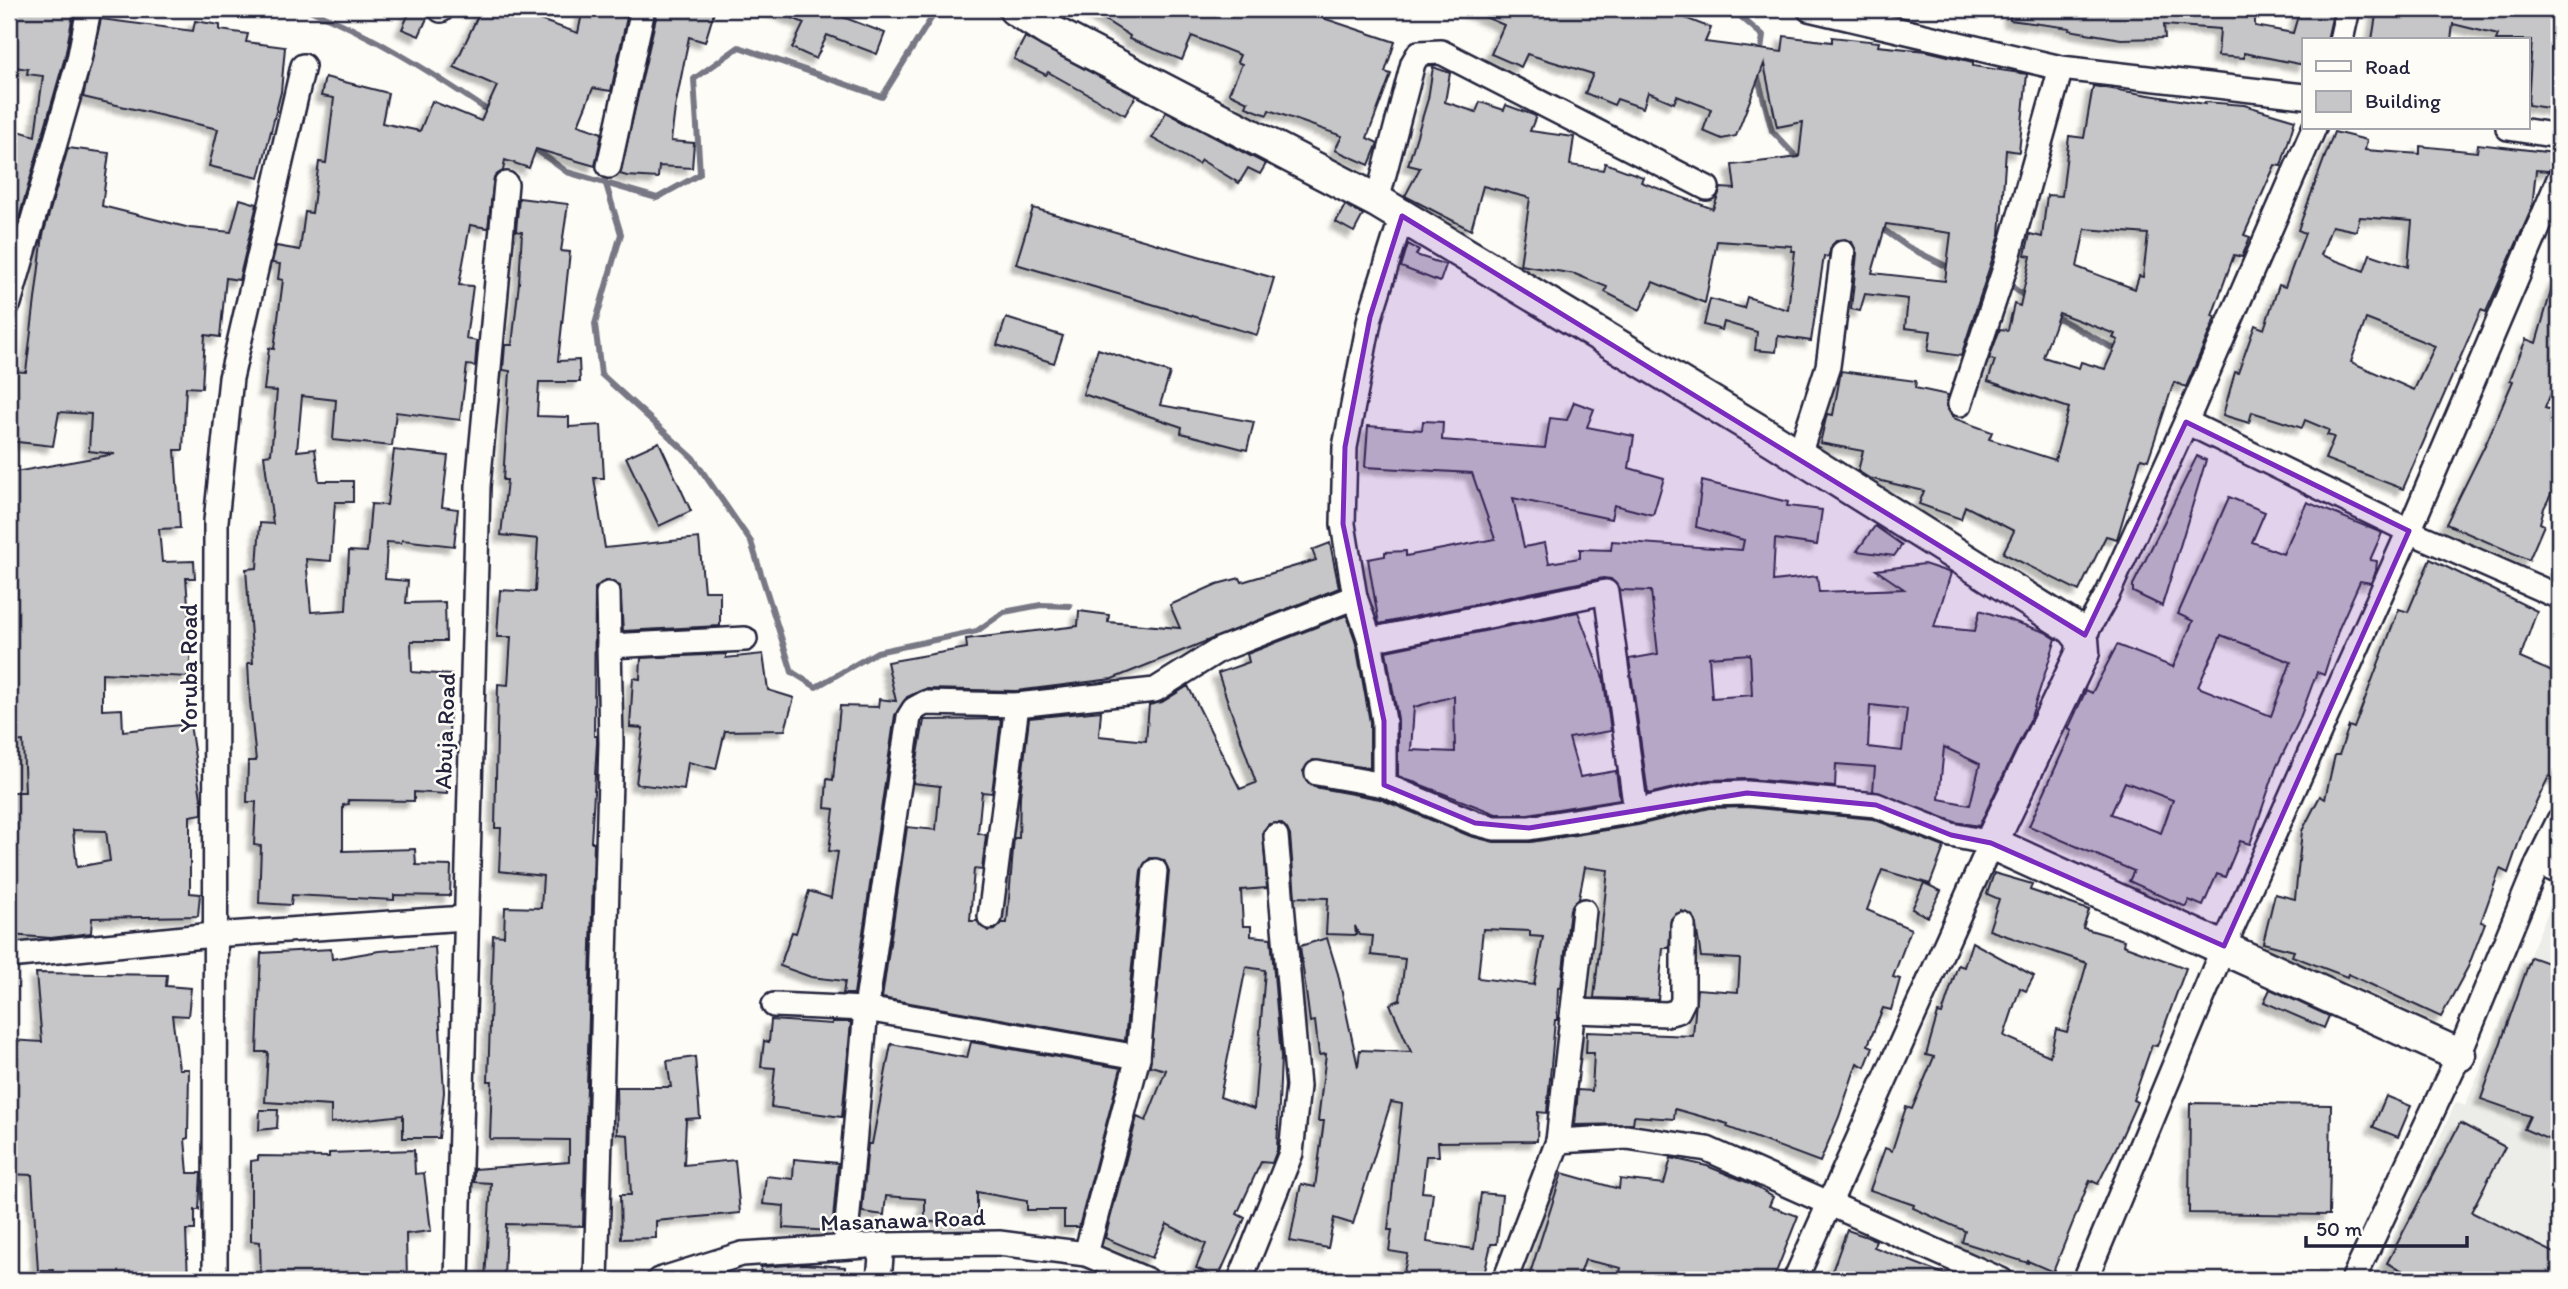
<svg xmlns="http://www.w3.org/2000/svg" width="2568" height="1289" font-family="Itim,sans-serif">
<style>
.built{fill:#ecece9}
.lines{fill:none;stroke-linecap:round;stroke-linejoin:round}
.stream{stroke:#787885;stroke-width:6}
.building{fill:#c6c6c8;stroke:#22223b;stroke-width:2;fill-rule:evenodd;filter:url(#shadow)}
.street-casing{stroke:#22223b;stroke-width:28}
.secondary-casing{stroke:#22223b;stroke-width:37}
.street{stroke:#fdfcf7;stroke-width:23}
.secondary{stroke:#fdfcf7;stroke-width:32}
.marked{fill:#7b2cbf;fill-opacity:0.2;stroke:#7b2cbf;stroke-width:5;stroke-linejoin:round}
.labels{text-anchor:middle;stroke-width:5;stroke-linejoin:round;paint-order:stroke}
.street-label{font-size:24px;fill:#22223b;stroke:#fdfcf7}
</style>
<defs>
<filter id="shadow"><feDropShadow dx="-6" dy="6" stdDeviation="2" flood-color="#0004"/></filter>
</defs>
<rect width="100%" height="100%" fill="#fdfcf7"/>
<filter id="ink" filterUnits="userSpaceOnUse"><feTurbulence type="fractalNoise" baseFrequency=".0143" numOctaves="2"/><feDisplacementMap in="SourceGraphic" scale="14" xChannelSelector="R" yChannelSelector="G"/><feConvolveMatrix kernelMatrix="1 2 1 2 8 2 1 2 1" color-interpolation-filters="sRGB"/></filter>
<g filter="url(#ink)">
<path class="built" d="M2555,896l4,2v248l-61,-25 61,27v132h-186l83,-178 9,4z"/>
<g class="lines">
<g class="stream">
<path d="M307,9c67,26 127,65 186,105"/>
<path d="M1732,9l31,27 -3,21"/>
<path d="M1757,74l15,57 29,31"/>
<path d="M531,146l36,26 90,26 43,-24 -6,-95 45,-32 143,50 55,-88"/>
<path d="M605,181l16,53 -26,90 6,50 92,84 58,84 41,130 24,15 61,-35 100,-21 27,-19 37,-7 29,1"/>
<path d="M1877,225l31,22 44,22"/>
<path d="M2006,282l22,17"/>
<path d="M2051,314l67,37"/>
</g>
</g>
<g class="building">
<path d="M9,9h64v6l-8,42 -56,196v-125l26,8 8,-60 -16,-2 1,-5 -19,-3z"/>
<path d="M411,9h16l1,7 -9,20 -17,-7z"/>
<path d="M481,9h59l-3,10 41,14 5,-24 44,8 -16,74 -18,-3 -15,37 24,8 -7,33 -59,-17 -7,19 -24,-8 -2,11 -9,6 -6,51 -18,-3 -11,60 14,1 -7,53 11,2 -2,25 -8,-1 -7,55 -64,-8 -4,34 -59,-6 3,-40 -34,-4 -5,55 18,-2 4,32h34v21h-18l-4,59 -25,-2 5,53 35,-2 3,-59 18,1 4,-48 16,1 7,-55 54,6 -6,51 16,2 -4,37 -52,-6 -1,3 -14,-1 -2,37 23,2 -2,22 39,-1 1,39h-35l1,31 39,3 -4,119 -33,-2v9l-66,-1 1,4 -6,1v46l72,-2 1,16 35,1 -1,30 -56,-1v5l-102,-5 -1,10 -32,-2 2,-57 -7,-1 2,-43h-9l1,-41h8l-6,-60 -2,-38h5l-7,-94 11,-1 3,-45 13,1 -9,-69 7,-1 6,-63 -13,-1 5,-42 5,1 9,-69 -5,-1 2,-15 -8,-1 4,-17 24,4 5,-38 7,1 7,-51 7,1 8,-65 -13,-2 4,-19 63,16 -6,30 38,8 12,-30 49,20 16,-35 -43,-19z"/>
<path d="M658,9h57l-10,33 -16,-5 -14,71 -4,33 23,2 -2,25 -33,-2 -1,12 -31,-2 -7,-2z"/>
<path d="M772,9h50l63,24 -8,21 -50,-19 -11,24 -24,-11 12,-25z"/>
<path d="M1088,9h208l99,33 -10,30 6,2 -24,64 11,5 -9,22 -34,-15 7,-14 -73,-26 -2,5 -21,-8 2,-5 -19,-9 13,-29 -5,-2 3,-7 -48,-19 -10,24 -53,-21 1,-3z"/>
<path d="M1467,9h195l49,19 -6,14 77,10 2,-16 48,6v-5l47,5 -1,4 49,5 46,11v4l54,8 -8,78 -13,-2 -6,85 -39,121 -33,-5 3,-20 -26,-3 3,-29 -43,-5 -5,17 -9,-2 6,-55 -5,-12 -7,-3 -8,1 -5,5 -4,12 -4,-1 -13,85 -33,-5 -2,16 -21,-2 2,-18 -33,-10 -2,8 -18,-5 6,-26 34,9 3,-11 41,13 7,-59h-4l1,-5 -75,-5 -12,62 -52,-21 -13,28 -35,-18 2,-5 -32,-13 -55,-9 10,-67 -47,-12 -12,44 -66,-34 15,-28 -12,-3 20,-66 5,-32 17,6 -5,29 31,10 4,-10 24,8 2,-5 30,11 -6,15 44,6 -4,28 33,5 2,-7 38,14 -2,5 72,27 8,-21 14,1 -3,-24 67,-8 4,-35 -26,5 -13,-63 -28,72 -14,3 -19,-8 8,-22 -34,-13 -3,7 -26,-11 -5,16 -26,-9 -3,6 -29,-12 8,-19 -66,-20 -6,13 -30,-13 13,-29zM1886,224l65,9 -6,48 -73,-8z"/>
<path d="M2010,9h245v17l38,7 7,-24h34l-7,31h-23v25l-60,-12v5l-26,-2 2,-27 -56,-4 1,13 -44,1 -52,-9 1,-2 -60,-8z"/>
<path d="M2377,9h182l-3,100 -28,-4 4,-65h-36l2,-5 -45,-11 -2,16h-79z"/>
<path d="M101,19l92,12 2,-10 25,4v5l28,4 -2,8 39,5 -4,45 -22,86 -50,-12 9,-37 -135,-32z"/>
<path d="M1025,37l111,59 -11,19 -77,-43 -2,3 -32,-16z"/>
<path d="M2093,86l112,18v-2l39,3 51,15 -14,46 -6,-1 -31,70 6,2 -8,20 -8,-2 -22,61 3,1 -3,9 -26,61 -12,-5 -26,78 -7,-2 -24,81 -11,-3 -27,55 -76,-38 11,-22 -49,-25 -4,13 -42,-15 5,-13 -55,-13 -11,-7 5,-20 -43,-8 7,-29 6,1 8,-44 75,10 -1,7 33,7 -2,11 7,12 39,14 -3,7 66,21 14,-52 -81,-27 7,-21 -6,-1 11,-30 8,1 6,-26 6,2 11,-50 -6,-1 5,-21 12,3 5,-42 15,1 7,-60 15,2zM2085,229l63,5 -5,43 -4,-1 -4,13 -58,-22zM2059,313l56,21 -2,4 5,2 -13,29 -24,-7 -2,6 -36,-11z"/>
<path d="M1166,112l100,52 -6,10 -12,-6 -9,15 -38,-23 -3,4 -46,-26z"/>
<path d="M2334,132l33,8 -2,10 55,4v-8l57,6 1,-8 76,9 -1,14 -5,4 -12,-1 -4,38 -46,104 -5,-2 -78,179 -78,-30 9,-22 -7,-2 2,-5 -24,-10 -3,8 -50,-16 -3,11 -26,-8 12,-43 3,1 17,-48 9,4 15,-44 6,2 20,-54 -7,-3zM2360,217l52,4 -4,46 -38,-13 -6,17 -43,-16 11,-29 24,5zM2366,319l69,27 -21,44 -63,-28z"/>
<path d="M68,148l41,5 -7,53 88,22 41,4 9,-33 17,5 -18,76 -13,-2 -6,59 -15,-2 -3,53 -16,-1 -3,63h-8l5,78 -21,1 3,33 32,-1 1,17h-9l5,65 -2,34 -87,-4v37l20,-1 1,22 67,-7 12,81v9l-12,2v77l10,1 -2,22 -106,2 -1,15 -40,5 -42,-3v-143h16l-2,-51 -13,1 -1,-16v-253l106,-19 -26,-3 2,-37 -32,-2 -6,34 -44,-5v-70l17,1 17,-137zM73,830l33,1 4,30 -33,6z"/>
<path d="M519,198l49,6 -7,47 9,1 -12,109 21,-1 1,22h-41l-2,34 32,1v10l32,-2 3,53h-10l11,70 94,-10 5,53h16v35l-97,5 -3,-45 -13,-6 -12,8 -1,148h3v7l-6,99h3l-11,384 -77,-2 -2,56h-19l6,-97 -17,-1v-13l95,-7v-22l-79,-1 2,-58h-4l5,-146 11,1 1,-29 36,1 2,-32 -44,-5 2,-43h-6l3,-144 10,1 3,-48h-14l3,-47 35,2 3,-53 -37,-4 6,-55h-4l7,-109 -7,-1 2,-25h7l7,-62 3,-51 -6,-1z"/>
<path d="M1345,205l18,10 -9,17 -18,-10z"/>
<path d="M1033,208l241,70 -17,57 -241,-71z"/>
<path d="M1408,244l11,6 -3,5 30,10 -6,17 -39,-15z"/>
<path d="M2554,281h5v92l-14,35 14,4v67l-15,29 -4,15 4,2 -15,35 -83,-36 41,-83 26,-60 -3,-1 16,-41 10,4z"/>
<path d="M1006,318l57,18 -9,27 -57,-18z"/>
<path d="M1098,349l72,24 -10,32 94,17 -7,28 -66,-17 1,-6 -99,-33z"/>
<path d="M1574,402l20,7 -7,18 47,9 -5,32 35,10 -11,37 -39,-10 -3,14 -98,-21 11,49 21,-4 4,20 31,-5v-9l31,1 1,-9 130,9 2,-10 -48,-13 6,-46 86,21 -1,4 35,4 -5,35 -42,-6 -2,42 44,-5 2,16 85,-3 -28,-19 48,-6 27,9 -17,54 41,4 5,-21 65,22 11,7 -26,81 -51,106 -24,-4 -82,-31 2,-24 -39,-3 -1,23 -87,-8 -40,1 -60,14 -19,-135 29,-5 -7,-63 -31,-1 -9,-11 -8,-1 -224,46 -11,-65 17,-3v-4l21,-1v5l89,-17 -23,-66 -107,-6 3,-41 54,4 1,-9 20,1 -1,18 103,8 5,-30 17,2zM1750,654l2,41 -40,3 -3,-41zM1870,705l37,4 -5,42 -34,-4zM1944,747l36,17 -10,41 -31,-6z"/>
<path d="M659,442l32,69 -32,15 -33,-69z"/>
<path d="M2197,456l9,4 -44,146 -29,-14v-7z"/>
<path d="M2229,497l36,15 -13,30 31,12 24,-52 75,31 -12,27 7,1 -1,10 -5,12 -11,-2 -21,47 -15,47 -7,-3 -19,51 -22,45 -26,76 -10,-3 -15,36 -8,-3 -14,32 -14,-6 -3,7 -57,-26 5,-10 -105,-45 43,-95 -4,-2 18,-39 6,3 25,-48 56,22 20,-46 -15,-7zM2221,635l70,27 -20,54 -73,-29zM2125,782l48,18 -12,33 -50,-19z"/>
<path d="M1875,526l27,19 -8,11 -37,-5z"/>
<path d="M1330,543l9,45 -227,91 -96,12 -91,-2 -18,8 -12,18 -41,279h-11l2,-13 -34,-4 -31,-11 12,-34 4,1 13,-42 22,7 7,-46 -9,-1 5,-42 -9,-1 2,-29 6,1 7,-74 38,1 1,-8 17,2 -9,-39 80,-14 -1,-9 112,-13 1,-15 30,4 -1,7 72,6 -10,-23 47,-21 23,-6 2,4 74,-22 -4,-10z"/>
<path d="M2430,559l107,52 -17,47 39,17v105l-10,-4 -26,54 -15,43 -8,-4 -19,53 4,1 -17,44 -27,50 -93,-43 -1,3 -55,-21 2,-5 -31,-8 12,-49 20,5 7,-68 18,-35 5,3 10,-44h4l10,-29 5,2 45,-119 9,3z"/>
<path d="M1578,612l25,66v-3l8,56 -42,7 11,39 36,-6 4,28 -92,15h-32l-98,-38v-57l-12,-68zM1454,696l1,56 -44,-2 3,-43z"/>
<path d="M1347,615l9,29 14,78v46l-57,-8 -10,11 5,12 6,4 66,12 90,37 24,6h37l107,-17 72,-17 37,-1 126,12 71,28 -14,37 -48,-14 -15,40 44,19 -18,48 7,2 -9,31 -8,-2 -15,37 5,2 -8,20 -8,-4 -18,54 -19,45 -93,-35 1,-3 -53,-15 -1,10 -40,-3 -1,8 -58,1 3,-35 14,1 2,-38h-8l1,-21 106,4 4,-47 41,3 2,-33 -39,-2 -6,-38 -13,-8 -11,8 -2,29h-6l-5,52 -64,-2 14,-128 -23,-3 -6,31 -9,11 -9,79 -3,-1 -1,33h-2l-8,93 -9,-1 -1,29 -99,1 1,14h-13l-4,36 11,1 -6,49 47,7 7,-56 21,2 -5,49h-6l-8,36h-81l6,-26 -19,-3 3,-21h-4l14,-126 -11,-2 -38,122 -19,-6 -6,30 -38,-7 11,-57 14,3 9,-66h-6l8,-67 -7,1 -4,-34 -5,1 -10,-76 27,-8 11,36 20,93 2,-17 51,2 -21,-48 10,-4 5,-41 -34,-4 2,-19 -14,-1 -4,-9 1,9 -30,-1 2,-36 -33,-1 -5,-62 -9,-12 -12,1 -6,7 4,57 -26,2 2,36h8v10l20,2 10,119 -4,93 -5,13 -11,-1 -24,52 8,4 -27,60 -22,-10 10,-24 -39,-20 -15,34 -47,-20 32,-121 9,4 20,-51 -16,-4 19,-194 -5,-12 -14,-2 -9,12 -16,171 -243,-43 25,-171 29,3 4,-44 -27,-3 11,-63 77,-1 -9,74 -10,-1 -4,41 8,2 -4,35 -8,-1 -4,52h7l11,10 7,-1 7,-7h5l7,-85h5l1,-42 9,-78 72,-7 -2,25 47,5 3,-36 13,-3 26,-16 52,103 16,-6 -38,-110 31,-11 -2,-8zM1483,929l47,2v5l13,1 -9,48 -56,-7zM1246,967l19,3 -11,139 -34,-12z"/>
<path d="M726,654v4l37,-4 5,36 26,8 -9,32 -60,1 -9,38 -28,-7 -4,28 -48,-6 7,-56 -13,-1 3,-49 7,1 1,-21z"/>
<path d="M1994,873l38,11 -2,6 59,20 -6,18 41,12 -1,5 63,23 -29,78 -5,-1 -19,55 4,2 -16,36 -23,46 -8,-4 -37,92 -25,-11v2l-66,-21 3,-11 -52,-23 1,-3 -44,-15 15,-42 7,3 14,-44 6,2 22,-52 -8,-2 12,-42 4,1 16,-49 6,2 8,-25 62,34 -8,15 -6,-3 -16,48 46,20 6,-27 11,3 20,-69 -98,-33 10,-31 -12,-5z"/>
<path d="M1924,883l17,8 -13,26 -16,-8z"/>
<path d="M435,947l9,145 -5,46h-36v-23l-72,8v-17l-66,-4 3,-50h-11l4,-99 70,-4 1,10 47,-8z"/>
<path d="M2531,957l28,10v157l-7,17 -28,-12 6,-13 -49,-17z"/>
<path d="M36,973l131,2 -1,11 25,2 -3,28 -16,-1 7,54h10l-1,69 -3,1 3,34h13l-2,37h-4v20h-9l2,50h-134l-1,-10 -15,1 -6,-96 -23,-1 1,-134 32,2z"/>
<path d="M2270,989l59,27 -5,12 -60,-26z"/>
<path d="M771,1020l61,4v-2h19l-9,95 -71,-10 4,-39 -14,-1 3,-26 5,1z"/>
<path d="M971,1042l150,26 -42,159h-15v-17h-37v-9l-50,-9v29l-52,1v-23l-39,-3 -2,19 -22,-3 6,-68h4l19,-100 76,14z"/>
<path d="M695,1057l5,61 -14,1 -2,46 51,-5 5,53 -84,8v17l-35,1 -1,-44h11l-3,-60 -11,-1 -1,-47h55l-4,-26z"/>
<path d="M2386,1096l25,10 -13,31 -25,-10z"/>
<path d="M2190,1103l141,2 -2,110 -140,-2z"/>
<path d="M260,1110h18l-1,18 -18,2z"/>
<path d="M2460,1123l45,24 -34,65 88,43v25h-137l-35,-17z"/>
<path d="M414,1150l1,24 9,-1 7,58 -25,3 1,46h-146l-1,-38 -9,-1v-80l7,-1v-4l71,1v-4z"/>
<path d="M1671,1158l36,8 42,17 24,14 -4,9 29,10 -25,64h-155l3,-12 -36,-8 -7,20h-50l34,-107 57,16 1,-10 44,5z"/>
<path d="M794,1159l44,4 -6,68 -49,-3 1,-22 -21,-2 3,-28 27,3z"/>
<path d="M1847,1230l29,10 -2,7 85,33h-130z"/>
<path d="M803,1264l42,3 -1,13h-84l1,-13z"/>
</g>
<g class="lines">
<g class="street-casing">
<g id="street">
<path d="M1809,9l252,59 243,28"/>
<path d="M441,10v-1"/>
<path d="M2341,40l7,-31"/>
<path d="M2508,128l51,8"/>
<path d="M609,166l34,-157"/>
<path d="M1377,201l36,-138 6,-10 22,-1 266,136"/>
<path d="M9,303l70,-243 10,-51"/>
<path d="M1960,404l45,-136 56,-200"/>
<path d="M2186,422l223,109 150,66"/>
<path d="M1799,455l29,-89 15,-113"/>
<path d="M2082,639l26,-46 78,-171 128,-294"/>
<path d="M1370,640l236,-48 30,219"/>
<path d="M609,646l136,-7"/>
<path d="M1317,773l67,12 91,38 19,5h35l107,-17 72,-17 39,-1 129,12 75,30 40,8 -196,437"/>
<path d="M1384,785v-64l-14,-81 -15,-43 -12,-73 2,-77 25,-130 32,-101"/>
<path d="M2538,863l21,9"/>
<path d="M990,917l27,-212"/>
<path d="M9,956l204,-21 252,-17"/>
<path d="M774,1005l92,4 272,48"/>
<path d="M1573,1011l94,3 11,-3 5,-10v-76"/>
<path d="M1558,1141l69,-4 80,12 294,131"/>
<path d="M845,1247l21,-238 43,-292 5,-8 11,-6 92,2 138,-15 64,-40 136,-53"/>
<path d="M1086,1254l52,-197 17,-186"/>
<path d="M215,1280l1,-759 15,-143 72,-312"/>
<path d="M457,1280l21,-794 28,-302"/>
<path d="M596,1280l15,-537 -3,-149"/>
<path d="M659,1280l83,-26 140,-9 117,-2 87,11 61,26"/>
<path d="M879,1280l3,-35"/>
<path d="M1240,1280l51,-127 7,-67 -22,-250"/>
<path d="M1505,1280l53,-139 26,-230"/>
<path d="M2085,1280l139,-334 185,-415 150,-352"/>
<path d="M2353,1280l106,-225 79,-192 21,-43"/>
</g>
</g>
<g class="secondary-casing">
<path id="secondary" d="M1015,9l33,21 329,171 397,239 299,188 9,11 1,13 -92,191 468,212"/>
</g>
<use href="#street" class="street"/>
<use href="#secondary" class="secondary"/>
</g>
</g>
<path class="marked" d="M1402,216l683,419 101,-213 223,109 -185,415 -233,-103 -40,-8 -75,-30 -129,-12 -218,35 -54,-5 -91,-38v-64l-41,-197 2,-77 25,-130z"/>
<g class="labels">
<g class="street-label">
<text transform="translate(189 668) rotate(-90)" y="8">Yoruba Road</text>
<text transform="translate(445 731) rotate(-88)" y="8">Abuja Road</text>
<text transform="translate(903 1220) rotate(-2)" y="8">Masanawa Road</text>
</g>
</g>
<rect width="2568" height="1289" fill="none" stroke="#fdfcf7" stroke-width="35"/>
<rect x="18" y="18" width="2533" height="1254" fill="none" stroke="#22223b" stroke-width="2.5" filter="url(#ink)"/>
<rect x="2302" y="38" width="228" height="91" fill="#fdfcf7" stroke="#a5a5ac" stroke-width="2"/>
<rect x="2316" y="61" width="35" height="10" fill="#fdfcf7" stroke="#a5a5ac" stroke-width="2"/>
<text x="2365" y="74" font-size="21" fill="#22223b">Road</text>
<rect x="2316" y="91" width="35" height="21" fill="#c6c6c8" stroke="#a5a5ac" stroke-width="2"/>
<text x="2365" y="108" font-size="21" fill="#22223b">Building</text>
<path d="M2306 1236v10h161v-10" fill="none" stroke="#22223b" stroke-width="3.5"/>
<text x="2316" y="1236" font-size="21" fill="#22223b" stroke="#fdfcf7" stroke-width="5" paint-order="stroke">50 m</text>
</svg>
